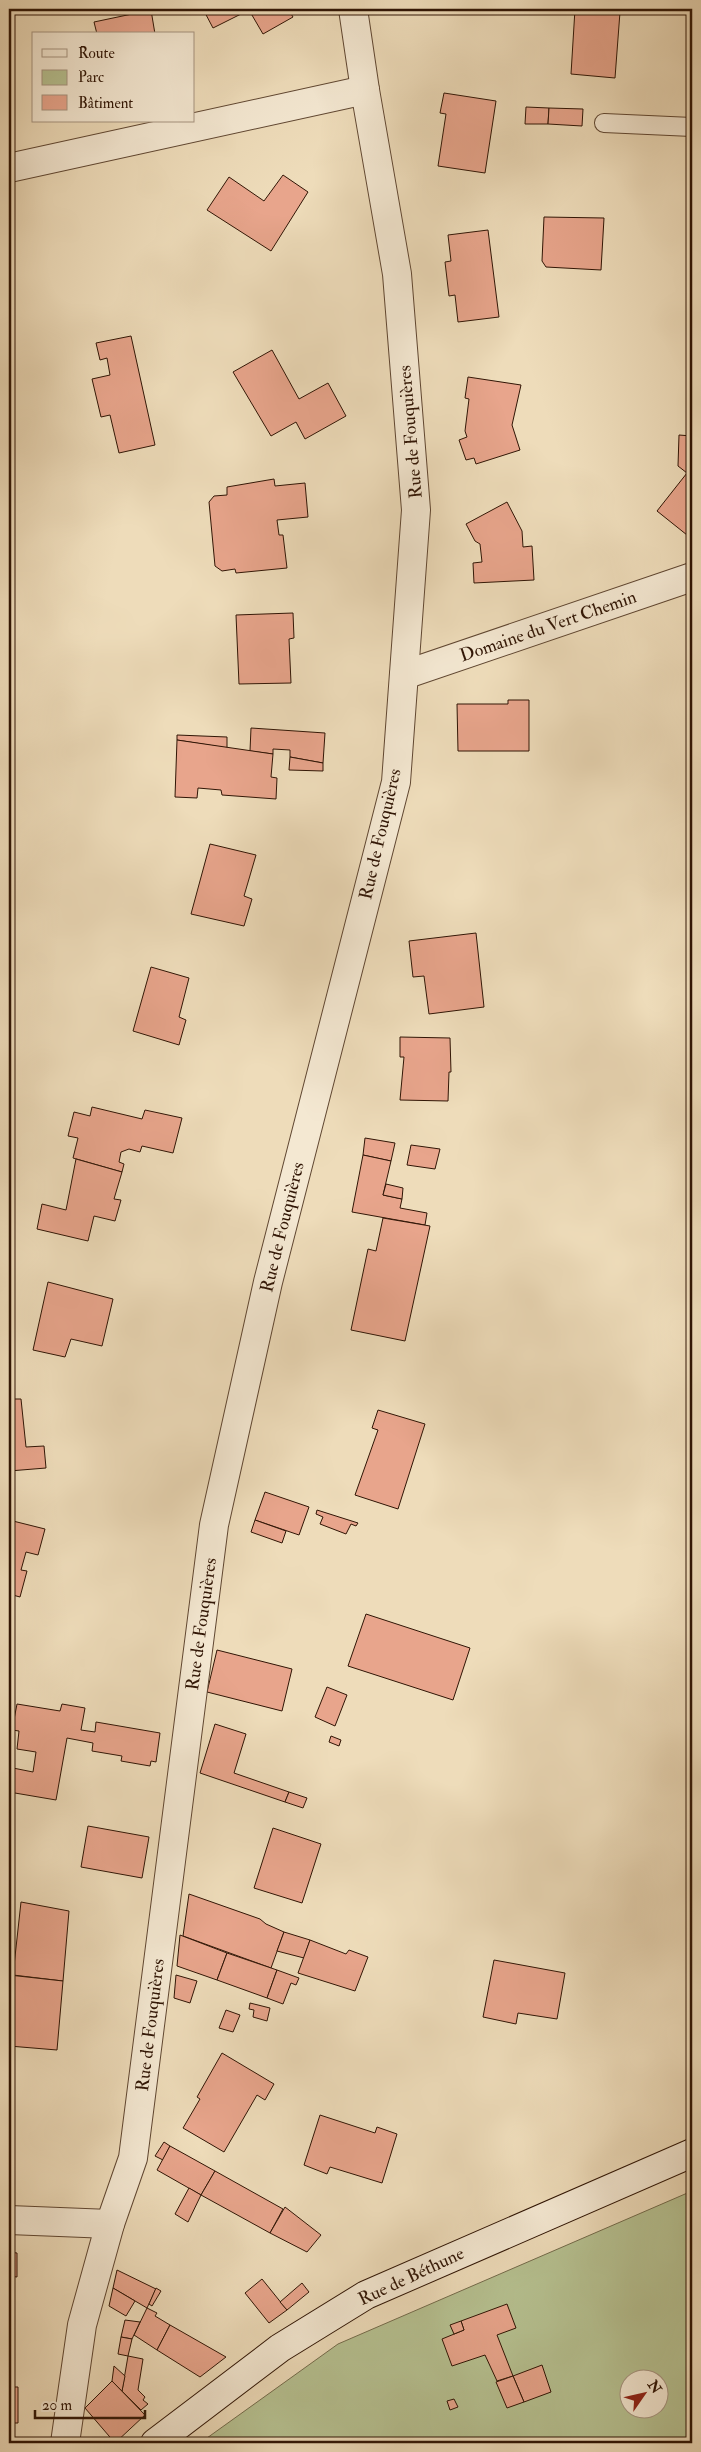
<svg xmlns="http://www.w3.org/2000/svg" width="701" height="2452" font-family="'IM FELL Double Pica',serif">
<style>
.green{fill:#b6c191;stroke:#736b4b;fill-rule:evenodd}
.building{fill:#e8a58c;stroke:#301505}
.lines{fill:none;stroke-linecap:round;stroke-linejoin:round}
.lane-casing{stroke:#604732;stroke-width:20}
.street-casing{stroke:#604732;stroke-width:30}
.secondary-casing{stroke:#301505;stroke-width:30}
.lane{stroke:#f4e8d2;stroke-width:18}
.street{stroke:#f4e8d2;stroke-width:28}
.secondary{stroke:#f4e8d2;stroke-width:28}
.labels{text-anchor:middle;stroke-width:4;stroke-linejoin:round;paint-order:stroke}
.street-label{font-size:18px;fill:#301505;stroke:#f4e8d2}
</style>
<rect width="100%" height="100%" fill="#eedcba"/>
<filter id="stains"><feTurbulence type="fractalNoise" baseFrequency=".004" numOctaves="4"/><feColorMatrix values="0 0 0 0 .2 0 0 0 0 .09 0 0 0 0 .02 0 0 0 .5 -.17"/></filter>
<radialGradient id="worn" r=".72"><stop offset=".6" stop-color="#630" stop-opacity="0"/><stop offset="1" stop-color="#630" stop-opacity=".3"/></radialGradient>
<path class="green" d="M692,2191v252h-492l138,-99zM628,2380h30v30h-30z"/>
<g class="building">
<path d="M203,9h85l5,8 -30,17 -14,-24 -36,18z"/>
<path d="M575,9l45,3 -5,66 -44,-4z"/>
<path d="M151,10l4,24h-58l-3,-12z"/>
<path d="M444,93l52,8 -11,72 -47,-7 8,-52 -6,-1z"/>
<path d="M526,107l23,1 -1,16h-23z"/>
<path d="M549,108l34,1 -1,17 -34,-2z"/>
<path d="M283,175l25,17 -37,59 -64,-41 22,-33 35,24z"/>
<path d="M544,217l60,1 -3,52 -55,-3 -4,-6z"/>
<path d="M488,230l11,87 -41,5 -3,-27 -6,1 -4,-34 6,-1 -3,-26z"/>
<path d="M131,336l24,109 -36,8 -9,-38 -9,2 -9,-38 18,-4 -3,-17 -7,2 -4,-17z"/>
<path d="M272,350l27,49 29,-16 18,33 -41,23 -9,-17 -25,14 -38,-64z"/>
<path d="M468,377l53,8 -9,40 8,25 -44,14 -2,-6 -8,2 -7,-20 8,-3 -2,-6 4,-32 -4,-1z"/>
<path d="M679,435l13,1v92l-5,7 -30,-24 30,-38 -9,-7z"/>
<path d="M274,479l1,7 30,-3 3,34 -31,3 2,15h4l4,33 -51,5 -1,-4 -13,2 -7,-5 -6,-64 5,-6 13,-1v-8z"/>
<path d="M507,502l15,29 1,16 9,-1 2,34 -60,3 -1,-20 9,-1 -2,-18 -5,-3 -9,-17z"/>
<path d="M293,613l1,25 -5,1 2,44 -52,1 -3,-69z"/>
<path d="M508,700h21v51h-71l-1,-47h51z"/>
<path d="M251,728l74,5 -2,30 -33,-6v-7l-17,-1v5l-23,-3z"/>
<path d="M177,735l50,2v11l-50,-8z"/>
<path d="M177,740l96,14 -2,23 6,1 -1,21 -54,-4 -1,-5 -23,-2 -1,10 -22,-1z"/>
<path d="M290,757l33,6v8l-34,-1z"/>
<path d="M210,844l46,11 -12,41 8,3 -8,27 -53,-12z"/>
<path d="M476,933l8,74 -55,7 -5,-38 -11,1 -4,-36z"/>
<path d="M151,967l38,11 -10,39 7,3 -7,25 -46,-14z"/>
<path d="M400,1037l50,1 1,34h-2l-1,29 -48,-1 4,-43h-4z"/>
<path d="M92,1107l50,12 3,-9 37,8 -9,35 -31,-7 -2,6 -11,-3 -8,3 -2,10 5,2 -2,8 -49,-14 5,-20 -10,-2 6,-24 16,4z"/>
<path d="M365,1138l30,5 -4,18 -28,-6z"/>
<path d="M411,1145l29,4 -5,20 -28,-4z"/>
<path d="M363,1155l28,6 -8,34 19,4 -2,9 27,5 -2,12 -73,-13z"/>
<path d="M76,1159l46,13 -8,27 7,1 -6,21 -21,-5 -6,25 -51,-12 5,-25 24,6z"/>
<path d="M386,1184l17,4 -1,11 -19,-4z"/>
<path d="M383,1218l47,8 -25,115 -54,-11 17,-81 8,2z"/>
<path d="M48,1282l65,17 -11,47 -31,-7 -6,18 -32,-7z"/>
<path d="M13,1399h8l5,48 18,-1 2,22 -37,3v-58h4z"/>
<path d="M378,1410l47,14 -27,85 -43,-14 23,-65 -6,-2z"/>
<path d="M265,1492l44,15 -10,28 -44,-15z"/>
<path d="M317,1510l41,13 -2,3 -5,-2 -5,10 -26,-10 3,-7 -7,-3z"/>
<path d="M9,1520l36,9 -7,26 -12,-3 -5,18 6,1 -7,26 -11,-3z"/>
<path d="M255,1520l31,11 -4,12 -31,-11z"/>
<path d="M366,1614l104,34 -17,52 -105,-34z"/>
<path d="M217,1650l75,19 -10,42 -75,-19z"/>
<path d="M327,1687l20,8 -12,31 -20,-9z"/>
<path d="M17,1704l43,7 2,-7 23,4 -4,22 14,2 1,-10 64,11 -4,29 -5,-1 -1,5 -29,-5 1,-5 -30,-5 1,-8 -26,-5 -11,62 -47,-8 4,-24 20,4 3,-20 -19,-3 2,-18 -7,-1z"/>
<path d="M215,1724l31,10 -12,39 55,19 -4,10 -85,-29z"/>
<path d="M331,1736l10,4 -2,6 -10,-4z"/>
<path d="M289,1792l18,6 -4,10 -18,-6z"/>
<path d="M88,1826l61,11 -7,41 -61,-11z"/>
<path d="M273,1828l48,16 -19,59 -48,-15z"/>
<path d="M189,1894l71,25 6,5 18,8 -13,36 -88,-32z"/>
<path d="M21,1902l48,9 -6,70 -50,-6z"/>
<path d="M284,1932l26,8 -6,18 -27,-7z"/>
<path d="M180,1935l47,18 -10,27 -40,-14z"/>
<path d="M310,1940l36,14 3,-4 19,7 -13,34 -57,-18z"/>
<path d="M227,1953l50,17 -10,28 -50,-18z"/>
<path d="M494,1960l71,13 -8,46 -39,-6 -2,11 -33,-7z"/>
<path d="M277,1970l22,8 -3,7 -5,-2 -8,21 -16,-6z"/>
<path d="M9,1975l54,6 -6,69 -48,-4 2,-46h-2z"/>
<path d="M176,1975l21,6 -7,22 -16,-5z"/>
<path d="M250,2003l20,5 -3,13 -14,-4 1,-7 -5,-1z"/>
<path d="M226,2010l14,5 -7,17 -14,-4z"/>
<path d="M222,2053l52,31 -9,16 -8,-5 -33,57 -41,-24 17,-29 -3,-2z"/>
<path d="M320,2115l55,18 2,-6 20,7 -15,49 -52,-16 -3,7 -23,-9z"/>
<path d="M164,2142l6,4 -7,14 -8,-4z"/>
<path d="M170,2146l45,25 -14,24 -44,-25z"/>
<path d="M215,2171l68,38 -13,24 -69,-38z"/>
<path d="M189,2188l12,7 -13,27 -13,-8z"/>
<path d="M285,2207l36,28 -14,17 -37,-19z"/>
<path d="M9,2252l8,1v24l-8,-1z"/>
<path d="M117,2270l39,19 -9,19 -34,-20z"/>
<path d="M262,2279l25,31 -18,13 -24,-30z"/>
<path d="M302,2283l7,9 -22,18 -7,-8z"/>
<path d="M113,2288l22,13 -9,15 -17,-10z"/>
<path d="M156,2288l5,3 -9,15 -3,-2z"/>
<path d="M507,2304l9,24 -19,7 16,41 -16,5 -12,-26 -33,11 -10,-27 22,-9 -3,-9z"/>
<path d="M147,2308l10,5 -2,3 15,9 -13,25 -23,-15z"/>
<path d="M125,2320l15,2 -8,17 -11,-2z"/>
<path d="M461,2321l3,9 -10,4 -4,-9z"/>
<path d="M170,2325l56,32 -26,20 -43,-27z"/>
<path d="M121,2337l11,2 -4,17 -10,-2z"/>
<path d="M9,2355h5v32h4v36h-9z"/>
<path d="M128,2356l15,3 -5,31 7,7 -2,3 5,4 -7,6 -19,-19z"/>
<path d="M542,2365l9,27 -27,10 -11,-26z"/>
<path d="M114,2366l11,10 -3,15 -10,-10z"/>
<path d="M513,2376l11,26 -17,6 -11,-26z"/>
<path d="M112,2381l33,34 -30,28 -30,-35z"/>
<path d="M454,2399l4,8 -8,3 -3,-9z"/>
</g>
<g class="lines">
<g class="lane-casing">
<path id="lane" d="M604,123l88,4"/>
</g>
<g class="street-casing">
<g id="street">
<path d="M9,168l356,-78"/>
<path d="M404,675l288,-98"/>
<path d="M9,2220l101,4"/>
<path d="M65,2443l17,-118 28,-101 23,-66 81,-633 54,-243 128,-500 20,-272 -19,-236 -32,-184 -12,-81"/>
</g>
</g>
<g class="secondary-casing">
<path id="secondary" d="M155,2443l125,-95 86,-53 326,-142"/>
</g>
<use href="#lane" class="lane"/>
<use href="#street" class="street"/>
<use href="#secondary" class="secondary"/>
</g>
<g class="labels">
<g class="street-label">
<text transform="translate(410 432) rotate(-95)" y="6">Rue de Fouquières</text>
<text transform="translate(548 626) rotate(-19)" y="6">Domaine du Vert Chemin</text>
<text transform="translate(380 834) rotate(-77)" y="6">Rue de Fouquières</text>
<text transform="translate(282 1227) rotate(-76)" y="6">Rue de Fouquières</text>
<text transform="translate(201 1624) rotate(-82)" y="6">Rue de Fouquières</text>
<text transform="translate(150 2025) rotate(-83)" y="6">Rue de Fouquières</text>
<text transform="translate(411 2276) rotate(-25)" y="6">Rue de Béthune</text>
</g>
</g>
<rect width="701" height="2452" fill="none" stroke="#eedcba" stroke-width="30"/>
<rect x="10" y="10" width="681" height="2432" fill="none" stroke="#301505" stroke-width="2.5"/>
<rect x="15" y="15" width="671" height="2422" fill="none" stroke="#301505"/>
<rect x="32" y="32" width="162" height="90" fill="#f4e8d2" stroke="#a69480"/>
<rect x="42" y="49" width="25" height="8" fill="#f4e8d2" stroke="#a69480"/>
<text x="78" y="58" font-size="15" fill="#301505">Route</text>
<rect x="42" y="70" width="25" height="15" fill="#b6c191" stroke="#a69480"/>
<text x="78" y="82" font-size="15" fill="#301505">Parc</text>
<rect x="42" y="95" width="25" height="15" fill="#e8a58c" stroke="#a69480"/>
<text x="78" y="108" font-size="15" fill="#301505">Bâtiment</text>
<g transform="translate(644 2394) rotate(56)"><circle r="24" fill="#f4e8d2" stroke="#a69480"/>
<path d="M0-4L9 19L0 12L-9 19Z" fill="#8f2418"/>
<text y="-8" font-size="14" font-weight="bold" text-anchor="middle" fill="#301505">N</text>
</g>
<path d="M35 2410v8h110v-8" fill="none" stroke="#301505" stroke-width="2.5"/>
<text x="42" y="2410" font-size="15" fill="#301505" stroke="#f4e8d2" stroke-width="4" paint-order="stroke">20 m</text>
<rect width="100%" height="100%" filter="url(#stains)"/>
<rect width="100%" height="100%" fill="url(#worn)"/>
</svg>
